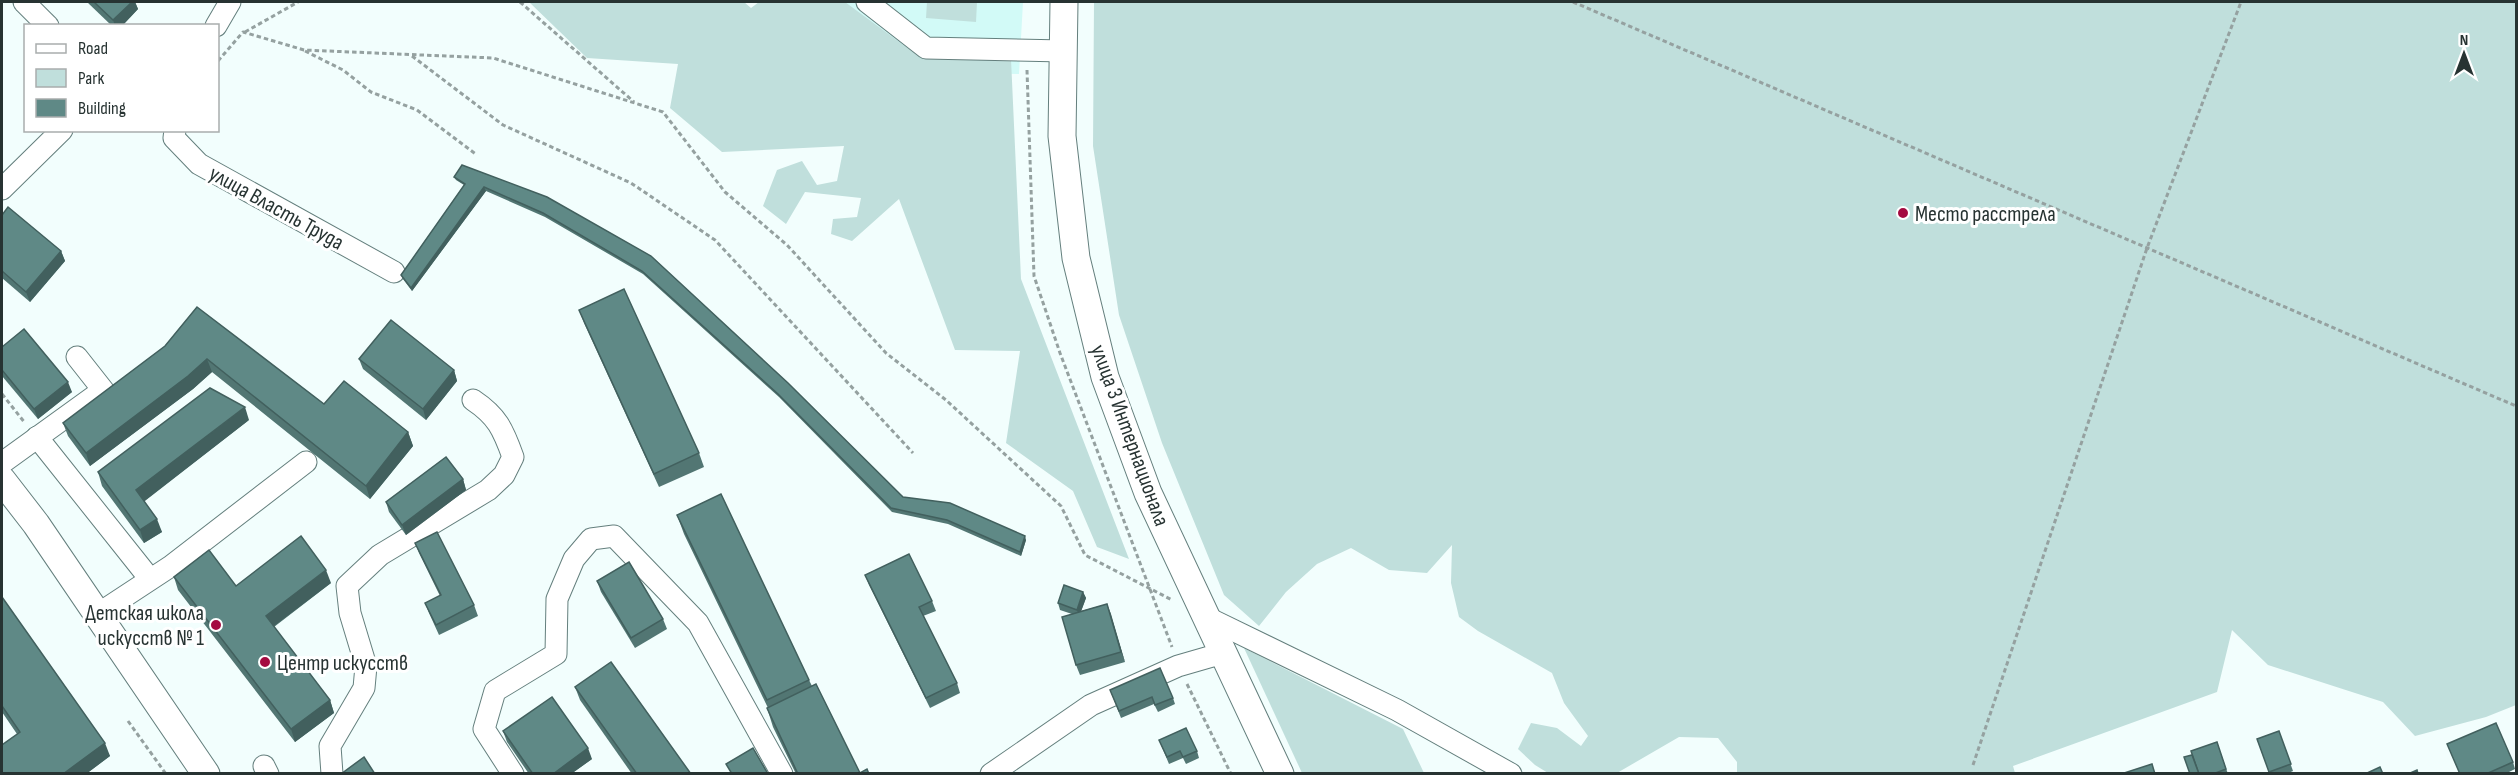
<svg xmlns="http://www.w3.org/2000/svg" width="2518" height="775" font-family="'Sofia Sans Condensed',sans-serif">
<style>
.built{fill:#d2faf7}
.green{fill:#c0dfdc}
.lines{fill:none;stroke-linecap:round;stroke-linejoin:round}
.minor-casing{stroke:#647f7d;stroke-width:23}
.major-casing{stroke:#647f7d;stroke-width:29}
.path{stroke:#95a1a0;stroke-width:3;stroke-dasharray:4.5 3;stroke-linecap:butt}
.minor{stroke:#fff;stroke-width:21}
.major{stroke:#fff;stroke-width:27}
.wall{fill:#527673}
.shaded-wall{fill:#42605e}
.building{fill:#5f8986;stroke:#42605e;stroke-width:1.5}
.poi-dot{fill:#a40a40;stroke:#fff;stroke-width:2}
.labels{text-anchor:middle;stroke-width:6;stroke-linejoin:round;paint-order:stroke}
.street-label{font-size:22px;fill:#273332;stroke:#fff}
.poi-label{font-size:22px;fill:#273332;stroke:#fff;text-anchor:start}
</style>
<rect width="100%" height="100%" fill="#f2fefd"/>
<path class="built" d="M819,2h204l-4,72 -111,-2z"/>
<g class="green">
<path d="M529,2h215l7,6 8,-6h86l76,56 90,1 10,220 108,280 -32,-12 -24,-56 -67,-48 14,-92 -65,-1 -56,-151 -47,42 -21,-7 2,-15 24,-2 4,-19 -56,-6 -19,32 -23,-18 14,-36 25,-9 15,24 20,-4 7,-35 -122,6 -52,-44 8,-44 -91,-6z"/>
<path d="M927,2h50l-1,20 -50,-4z"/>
<path d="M1094,2h1422v703l-30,12 -71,19 -32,-34 -115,-37 -36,-35 -15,62 -204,74 2,7h-278v-11l-19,-24 -39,-1 -62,36h-69l-13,-8 -17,-16 13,-26 26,5 24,18 7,-10 -24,-33 -12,-30 -74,-42 -19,-14 -8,-34 1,-38 -25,28 -38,-3 -38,-22 -34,16 -31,28 -27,34 -35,-31 -62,-152 -43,-128 -26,-169z"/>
<path d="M1244,648l159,81 21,44h-122z"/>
</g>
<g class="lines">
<g class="minor-casing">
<g id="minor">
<path d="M24,2l24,24"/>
<path d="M867,2l59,46 138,3"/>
<path d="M216,26l14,-24"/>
<path d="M175,130l-1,8 25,26 195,108"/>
<path d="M2,189l60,-59"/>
<path d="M37,437l113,142"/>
<path d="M2,463l101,-73 -26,-33"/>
<path d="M98,614l73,-48 135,-104"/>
<path d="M1206,617l191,93 114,64"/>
<path d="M264,766l4,8"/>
<path d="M332,774l-2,-28 34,-58 2,-22 -16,-53 -3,-27 33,-31 108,-65 16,-15 9,-18c-10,-28 -16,-41 -40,-57"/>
<path d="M513,774l-29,-45 11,-38 61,-37 1,-55 17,-40 17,-20 23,-3 84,87 84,151"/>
<path d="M991,774l100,-69 87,-39 45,-13"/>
</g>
</g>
<g class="major-casing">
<g id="major">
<path d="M1064,2l-2,134 14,122 29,119 43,116 132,281"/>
<path d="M2,480l34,44 170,250"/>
</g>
</g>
<g class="path">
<path d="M520,2l114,100"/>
<path d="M1573,2l943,404"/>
<path d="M245,32l53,-30"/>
<path d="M305,51l38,19 28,22 46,18 60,45"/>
<path d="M412,56l91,69 128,58 84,57 198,213"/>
<path d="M218,61l25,-29 61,18 189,8 170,54 62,80 62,53 99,108 60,47 115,106 24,49 87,45"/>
<path d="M1027,70l7,206 26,77 112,294"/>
<path d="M2,394l23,29"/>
<path d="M1187,684l44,90"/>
<path d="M128,721l38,53"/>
<path d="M1973,765l174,-517 94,-246"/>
</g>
<use href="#minor" class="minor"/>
<use href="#major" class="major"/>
</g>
<g class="wall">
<path d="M87,2h48l3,7 -16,17h-10z"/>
<path d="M462,165l189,91 252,241 123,43 -5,16 -73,-32 -56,-12 -113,-115 -136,-123 -98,-57 -59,-26 -74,100 -9,-12 -2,-4 63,-90 -8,-5 -2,-3z"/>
<path d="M2,215l59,36 4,10 -35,41 -28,-24z"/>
<path d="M197,307l127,97 84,28 5,14 -43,53 -158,-127 -19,17 -103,77 -22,-30 -5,-13 102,-77z"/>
<path d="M579,310l120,143 5,14 -45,20 -75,-164z"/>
<path d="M2,347l70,45 -34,27 -36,-43z"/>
<path d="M359,359l95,11 3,11 -31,39 -63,-51z"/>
<path d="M249,420l-105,81 18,31 -18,11 -42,-57 -4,-14z"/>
<path d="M463,479l3,11 -60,45 -17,-23 -3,-10z"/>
<path d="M677,515l132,165 3,6 48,87 9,1h-73l-23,-47 -6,-19h1l-84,-174z"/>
<path d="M415,543l59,62 4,11 -39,19 -10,-22 -4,-10 15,-7 -21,-43z"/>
<path d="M865,575l67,26 4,10 -13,5 34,67 3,10 -30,15 -61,-123z"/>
<path d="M174,577l62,9 95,-3 -57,44 56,73 4,13 -39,29 -117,-152z"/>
<path d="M597,581l66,38 4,10 -32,19 -34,-56z"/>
<path d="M1083,592l3,6 -5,13 26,-7 18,58 -45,13 -4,-10 -4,-51 -12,-4 -2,-7z"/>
<path d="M2,597l108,159 -24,18h-84l15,-40 -15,-22z"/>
<path d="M575,687l116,87h-59l-52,-74z"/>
<path d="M1110,690l63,8 2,6 -17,8 -4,-8 -33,14z"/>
<path d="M503,731l89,28 -21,15h-42l-22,-32z"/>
<path d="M2279,731l14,40 -7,3h-16l-13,-35z"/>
<path d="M1159,740l38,11 2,7 -13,6 -3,-6 -14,6z"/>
<path d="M2217,742l11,32h-38l2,-19z"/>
<path d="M2513,762l2,7 -10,5h-46z"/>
</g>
<g class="shaded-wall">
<path d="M132,2h3l3,7 -16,17h-7l-2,-6z"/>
<path d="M484,187l2,4 -74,100 -1,-3z"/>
<path d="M61,251l4,10 -35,41 -4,-10z"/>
<path d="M207,359l5,13 -19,17 -103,77 -4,-13z"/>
<path d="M454,370l3,11 -31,39 -3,-11z"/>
<path d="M68,382l4,10 -34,27 -4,-10z"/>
<path d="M245,407l4,13 -108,84 -5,-14z"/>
<path d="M408,432l5,14 -43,53 -4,-13z"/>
<path d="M463,479l3,11 -60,45 -4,-10z"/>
<path d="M157,519l5,13 -18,11 -4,-13z"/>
<path d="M1025,536l1,4 -5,16 -1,-4z"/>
<path d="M326,570l5,13 -61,46 -4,-13z"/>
<path d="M1083,592l3,6 -7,19 -2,-7z"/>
<path d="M1107,604l4,10 14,48 -4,-10z"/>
<path d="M330,700l4,13 -39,29 -4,-13z"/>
<path d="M105,743l5,13 -24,18h-23z"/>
<path d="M588,748l4,11 -21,15h-18z"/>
</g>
<g class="building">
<path d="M94,2h38l-19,18z"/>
<path d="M462,165l85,32 104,59 137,127 115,114 47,6 75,33 -5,16 -73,-32 -56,-12 -113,-114 -136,-123 -99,-58 -59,-26 -73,101 -10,-13 64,-91 -11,-7z"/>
<path d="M8,207l53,44 -35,41 -24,-21v-56z"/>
<path d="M624,289l75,164 -45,21 -75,-164z"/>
<path d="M197,307l127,97 20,-23 64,51 -42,54 -159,-127 -19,17 -102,77 -23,-30 102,-77z"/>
<path d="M391,320l63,50 -31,39 -64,-50z"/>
<path d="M24,329l44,53 -34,27 -32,-39v-23z"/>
<path d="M210,388l35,19 -109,83 21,29 -17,11 -42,-58z"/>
<path d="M446,457l17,22 -61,46 -16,-23z"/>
<path d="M721,494l88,186 -42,20 -90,-185z"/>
<path d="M437,532l37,73 -38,20 -11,-22 16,-8 -26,-52z"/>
<path d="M301,536l25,34 -60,46 64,84 -39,29 -117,-152 35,-27 27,36z"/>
<path d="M909,554l23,47 -13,6 38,76 -31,15 -61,-123z"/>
<path d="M629,562l34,57 -32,19 -34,-57z"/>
<path d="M1064,585l19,7 -6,18 -19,-7z"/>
<path d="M2,597l103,146 -42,31h-61v-29l18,-13 -18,-26z"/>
<path d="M1107,604l14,48 -45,13 -14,-48z"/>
<path d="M611,662l80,112h-54l-62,-87z"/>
<path d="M1160,668l13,30 -18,7 -3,-8 -33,14 -9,-21z"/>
<path d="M816,684l44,89 7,-4 2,5h-71l-31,-66z"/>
<path d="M552,697l36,51 -35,26h-20l-30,-43z"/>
<path d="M2496,723l17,39 -27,12h-26l-13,-30z"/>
<path d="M1186,728l11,23 -14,6 -3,-6 -13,6 -8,-17z"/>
<path d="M2279,731l12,33 -22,8 -12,-33z"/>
<path d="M2217,742l9,27 -13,5h-14l-8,-23z"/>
<path d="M753,748l15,26h-36l-6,-10z"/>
<path d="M2192,755l7,19h-9l-6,-17z"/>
<path d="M364,757l11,17h-34z"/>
<path d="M2152,764l3,10h-31v-1z"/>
<path d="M2380,767l3,7h-18z"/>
<path d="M2417,770l1,4h-10z"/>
</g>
<g class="poi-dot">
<circle cx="1903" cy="213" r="6"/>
<circle cx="216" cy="625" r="6"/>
<circle cx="265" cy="662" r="6"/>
</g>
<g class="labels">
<g class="street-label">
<text transform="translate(277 207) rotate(29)" y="8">улица Власть Труда</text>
<text transform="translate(1131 435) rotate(70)" y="8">улица 3 Интернационала</text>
</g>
<g class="poi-label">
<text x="1915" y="221">Место расстрела</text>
<text x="204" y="620" text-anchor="end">Детская школа<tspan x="204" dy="25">искусств № 1</tspan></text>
<text x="277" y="670">Центр искусств</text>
</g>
</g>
<rect width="2518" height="775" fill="none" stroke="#273332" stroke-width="6"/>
<rect x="24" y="24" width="195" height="108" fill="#ffffff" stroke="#a9adad" stroke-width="1.5"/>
<rect x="36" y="44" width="30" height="9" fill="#ffffff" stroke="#a9adad" stroke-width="1.5"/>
<text x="78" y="54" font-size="18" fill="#273332">Road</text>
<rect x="36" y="69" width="30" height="18" fill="#c0dfdc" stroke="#a9adad" stroke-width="1.5"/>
<text x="78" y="84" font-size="18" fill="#273332">Park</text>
<rect x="36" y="99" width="30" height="18" fill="#5f8986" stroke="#a9adad" stroke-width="1.5"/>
<text x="78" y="114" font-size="18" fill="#273332">Building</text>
<g transform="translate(2464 54)" stroke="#ffffff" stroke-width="4.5" paint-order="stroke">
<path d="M0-4.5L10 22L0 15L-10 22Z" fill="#273332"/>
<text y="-9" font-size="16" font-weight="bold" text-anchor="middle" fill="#273332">N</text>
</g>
</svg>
